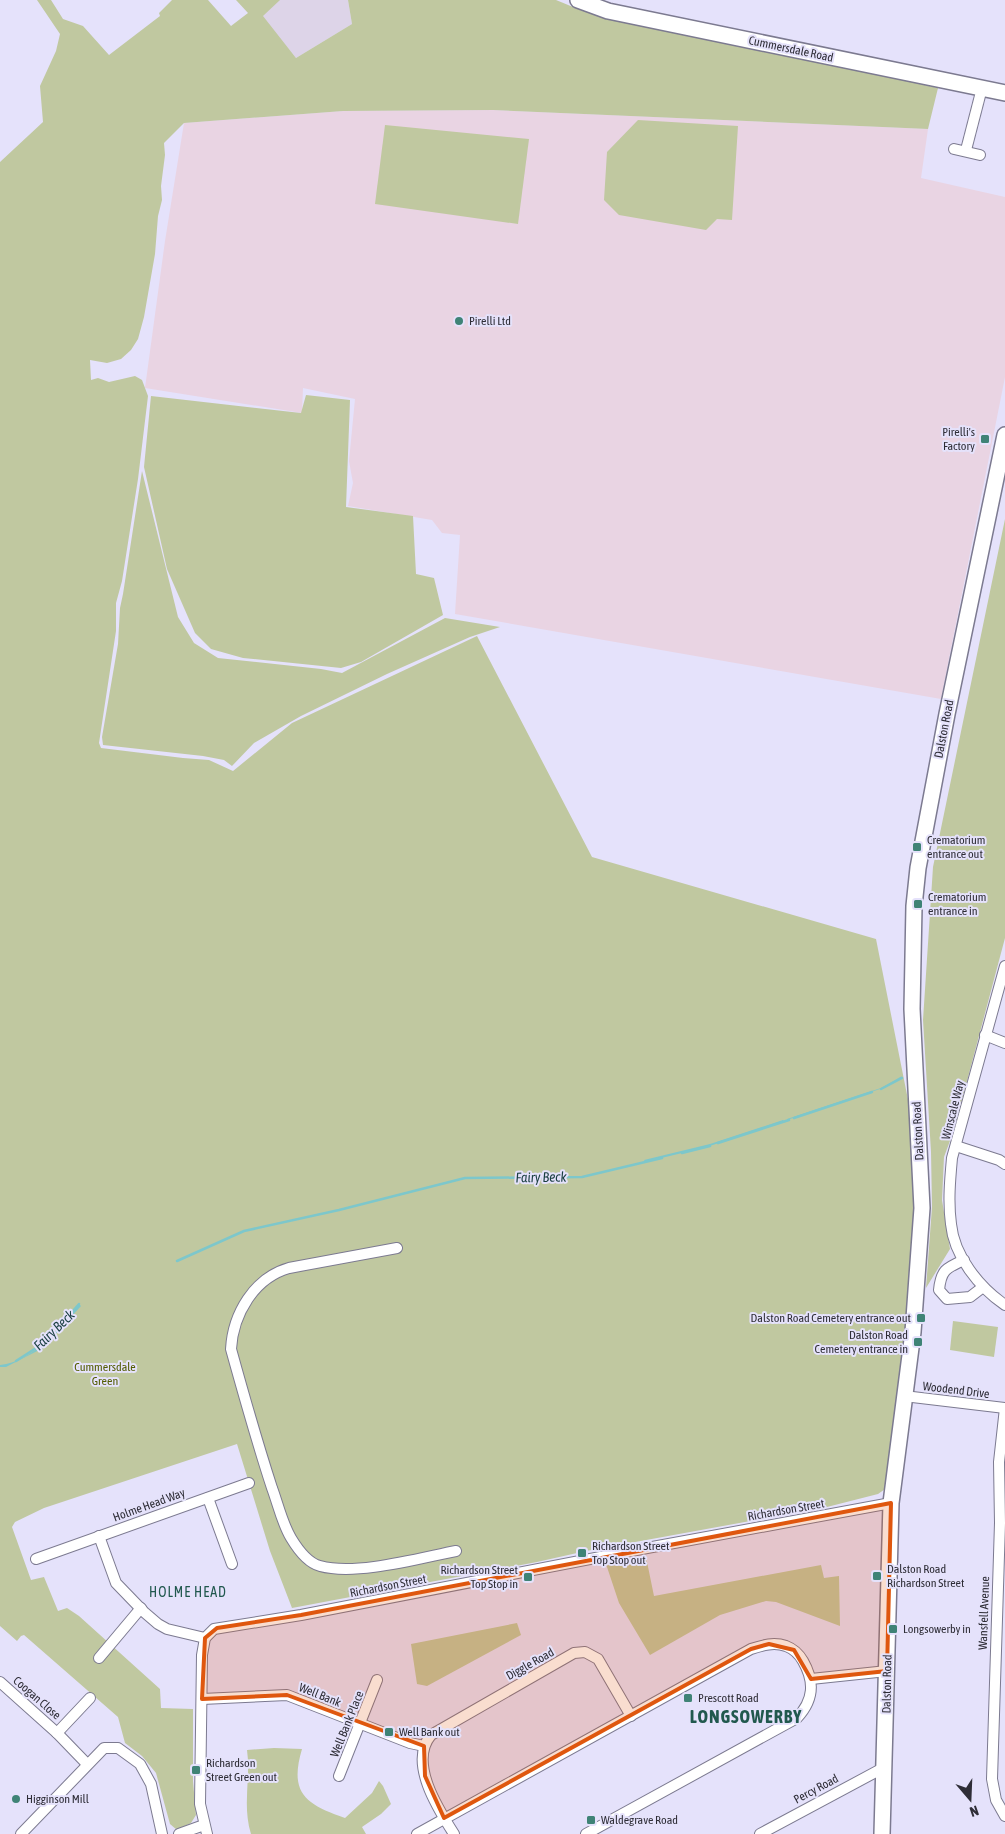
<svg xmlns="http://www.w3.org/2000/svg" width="1005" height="1834" font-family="'Asap Condensed',sans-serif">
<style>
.industrial{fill:#e9d4e3}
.education{fill:#ddd4e8}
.green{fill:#c0c8a0}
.water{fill:#7dc7cb}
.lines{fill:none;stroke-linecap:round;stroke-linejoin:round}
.stream{stroke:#7dc7cb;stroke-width:2.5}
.street-casing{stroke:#7c7a90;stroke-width:12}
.secondary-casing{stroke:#7c7a90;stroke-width:18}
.street{stroke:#fff;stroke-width:10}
.secondary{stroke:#fff;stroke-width:15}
.marked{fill:#df570e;fill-opacity:0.2;stroke:#df570e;stroke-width:4;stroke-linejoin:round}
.poi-dot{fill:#3f8376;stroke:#e5e2fb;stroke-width:2}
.labels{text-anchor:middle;stroke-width:4;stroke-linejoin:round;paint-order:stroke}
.street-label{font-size:12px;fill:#2e2d36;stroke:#e5e2fb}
.poi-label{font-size:12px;fill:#2e2d36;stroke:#e5e2fb;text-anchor:start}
.park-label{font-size:12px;fill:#525c00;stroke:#e5e2fb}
.water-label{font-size:14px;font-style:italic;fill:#193e40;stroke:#e5e2fb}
.neighbourhood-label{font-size:14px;letter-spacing:1px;fill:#21584e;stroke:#e5e2fb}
.district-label{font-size:18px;font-weight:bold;letter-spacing:1px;fill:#21584e;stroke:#e5e2fb}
</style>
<rect width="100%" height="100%" fill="#e5e2fb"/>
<path class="industrial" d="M493,110l435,19 -7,49 84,19v180l-64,322 -486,-85 5,-79 -18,-2 -10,-13 -84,-14 5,-23 -4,-22 6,-62 -52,-11 -1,25 -157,-25 20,-147 19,-118 159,-12z"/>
<path class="education" d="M248,0h100l4,24 -56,34z"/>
<g class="green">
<path d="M37,0h14l12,19 20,7 26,29 51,-39 -1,-3 13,-13h36l23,26 17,-13 -12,-13h44l-17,16 33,42 56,-34 -4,-24h208c23,10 44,17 69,20l207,44 106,24 -10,41 -435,-19 -150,1 -159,12 -20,20 1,12 -4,31 1,14 -4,16 -3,38 -11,63 -6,22 -7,11 -10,9 -14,4 -17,-3 1,20 7,-2 11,4 26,-6 7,4 6,16 -10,83 -16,102 -6,22v28l-17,112 2,5 82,10 26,2 24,11 59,-48 185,-87 115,221 284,82 43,216 3,53 -34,279 -10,7 -51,13 -241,44 -49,11 -245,46 -22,-57 -33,-107 -193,64 -29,14 -3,5 19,53 13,-3 14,34 9,-3 12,8 81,73 1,19 32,1v72l3,34 -5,8 -14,7 -7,-6 -14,-51 -14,-17 -17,-13 -7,-26 -94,-82 -3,1 -4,5 -17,-15v-1464l43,-40 -3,-36 16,-35 4,-17z"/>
<path d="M638,120l100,6 -6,94 -15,-1 -11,11 -87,-15 -15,-15 3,-48z"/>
<path d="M385,125l144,14 -11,85 -143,-20z"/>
<path d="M306,395l44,5 -4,107 67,9 3,58 18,4 9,37 -82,47 -20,6 -98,-10 -32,-9 -16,-16 -28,-64 -23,-102 7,-71 150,17z"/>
<path d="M142,471l36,146 16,26 24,15 103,11 21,4 103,-55 55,9 -30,10 -83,37 -86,42 -47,27 -22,23 -8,-6 -21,-4 -100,-11 -1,-8 16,-93 2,-36 3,-14z"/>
<path d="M1005,519v419l-51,192 -10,27 -2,43 8,49 -24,39 6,-81 -1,-55 -8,-132 10,-153z"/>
<path d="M953,1321l45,6 -4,30 -44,-7z"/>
<path d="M646,1557l8,39 167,-31 3,13 15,-2 1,50 -64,-24 -10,-1 -46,14 -70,40 -31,-52 -13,-39z"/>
<path d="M517,1623l4,12 -94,51 -10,-2 -6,-40z"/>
<path d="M274,1748l28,1c-13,44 3,55 43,69l27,-25 7,-12 4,5 8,18 -10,10 -19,13 4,7h-115c-9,-29 0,-56 -4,-84z"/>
</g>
<g class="water">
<path d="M902,1076l-2,3 -20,10 -93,31v-1l94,-31z"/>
<path d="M783,1120l1,1 -77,26 -62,15 -1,-2 66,-16z"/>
<path d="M79,1304l2,2 -38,42 -37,19h-6v-2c35,-4 58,-37 79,-61z"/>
</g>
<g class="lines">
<g class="stream">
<path d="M881,1089l21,-11"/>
<path d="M794,1118l78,-26"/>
<path d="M718,1143l71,-23"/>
<path d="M682,1153l28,-7"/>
<path d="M177,1261l67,-30 95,-21 126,-32 117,-1 80,-19"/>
<path d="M57,1329l22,-25"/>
<path d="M16,1361l31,-20"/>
</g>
<g class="street-casing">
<g id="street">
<path d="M954,149l26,6"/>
<path d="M966,150l16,-62"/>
<path d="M1005,966l-53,192c-2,22 -4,44 -1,66 3,32 28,63 54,81"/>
<path d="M985,1035l20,8"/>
<path d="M956,1146l43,14 6,4"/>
<path d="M397,1248l-108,20c-35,10 -56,46 -58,81 13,47 26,93 41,139 6,16 10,35 19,50 6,10 17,25 29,28 36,10 100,-8 136,-15"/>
<path d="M964,1260c-18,8 -23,10 -25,30l8,9 23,-2 13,-10"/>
<path d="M904,1396l101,12"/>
<path d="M1005,1408l-6,54 1,61 -8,256 4,21 9,16"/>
<path d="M208,1498l24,66"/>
<path d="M99,1536l17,47 28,29 14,12 9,5 38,9"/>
<path d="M36,1559l213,-76"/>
<path d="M99,1658l42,-50"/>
<path d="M811,1679l76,-8"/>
<path d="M0,1682l57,51 30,31"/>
<path d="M202,1699l85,-4 123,48 14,3"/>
<path d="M57,1733l33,-35"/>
<path d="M339,1776l38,-96"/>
<path d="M21,1834l83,-86h14l22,16 11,20 11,50"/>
<path d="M179,1834l25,-9"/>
<path d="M207,1834l-7,-30 2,-149 3,-17 9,-9 87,-14 346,-67 244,-45"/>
<path d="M417,1834l334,-185c12,-4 23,-7 35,-3 8,3 13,8 17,15 12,21 11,39 -6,57l-211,116"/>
<path d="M454,1834c-16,-25 -46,-72 -23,-99l143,-82 11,-1 13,7 33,57"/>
<path d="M760,1834l125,-67"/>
</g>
</g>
<g class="secondary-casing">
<g id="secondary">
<path d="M578,0l30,11 397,82"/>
<path d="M882,1834l9,-331 22,-171 9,-124 -10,-199 2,-103 4,-38 29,-154 58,-279"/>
</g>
</g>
<use href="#street" class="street"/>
<use href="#secondary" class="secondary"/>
</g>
<path class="marked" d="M891,1503l-4,168 -76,8 -17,-29 -25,-6 -18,5 -307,169 -19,-42 -1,-30 -137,-51 -85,4 3,-61 12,-10 84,-13z"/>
<g class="poi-dot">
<circle cx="459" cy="321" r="5"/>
<rect x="980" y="434" width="10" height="10" rx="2.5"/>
<rect x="912" y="842" width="10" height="10" rx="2.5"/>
<rect x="913" y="899" width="10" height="10" rx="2.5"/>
<rect x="916" y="1313" width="10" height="10" rx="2.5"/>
<rect x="913" y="1337" width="10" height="10" rx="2.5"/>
<rect x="577" y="1548" width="10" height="10" rx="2.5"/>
<rect x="872" y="1571" width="10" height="10" rx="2.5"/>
<rect x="523" y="1572" width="10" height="10" rx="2.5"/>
<rect x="888" y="1624" width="10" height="10" rx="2.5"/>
<rect x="683" y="1693" width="10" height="10" rx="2.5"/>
<rect x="384" y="1727" width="10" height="10" rx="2.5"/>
<rect x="191" y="1765" width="10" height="10" rx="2.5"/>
<circle cx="16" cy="1799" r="5"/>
<rect x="586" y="1815" width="10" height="10" rx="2.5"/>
</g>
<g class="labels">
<g class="street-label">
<text transform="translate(791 49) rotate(12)" y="4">Cummersdale Road</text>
<text transform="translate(944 729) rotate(-79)" y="4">Dalston Road</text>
<text transform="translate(953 1110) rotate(-76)" y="4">Winscale Way</text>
<text transform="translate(918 1131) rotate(-93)" y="4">Dalston Road</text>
<text transform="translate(956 1390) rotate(7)" y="4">Woodend Drive</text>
<text transform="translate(149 1505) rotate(-20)" y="4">Holme Head Way</text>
<text transform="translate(786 1510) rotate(-10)" y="4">Richardson Street</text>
<text transform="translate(388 1586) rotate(-11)" y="4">Richardson Street</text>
<text transform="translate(984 1613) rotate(-88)" y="4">Wansfell Avenue</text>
<text transform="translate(530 1664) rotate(-29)" y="4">Diggle Road</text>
<text transform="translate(887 1684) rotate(-89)" y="4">Dalston Road</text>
<text transform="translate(320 1695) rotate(22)" y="4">Well Bank</text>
<text transform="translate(37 1698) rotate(41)" y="4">Coogan Close</text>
<text transform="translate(347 1724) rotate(-68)" y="4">Well Bank Place</text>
<text transform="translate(816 1789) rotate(-28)" y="4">Percy Road</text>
</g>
<g class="poi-label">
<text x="469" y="325">Pirelli Ltd</text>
<text x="975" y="436" text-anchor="end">Pirelli's<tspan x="975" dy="14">Factory</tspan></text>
<text x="927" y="844">Crematorium<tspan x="927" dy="14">entrance out</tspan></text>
<text x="928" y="901">Crematorium<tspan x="928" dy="14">entrance in</tspan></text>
<text x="911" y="1322" text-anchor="end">Dalston Road Cemetery entrance out</text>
<text x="908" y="1339" text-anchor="end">Dalston Road<tspan x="908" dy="14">Cemetery entrance in</tspan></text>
<text x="592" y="1550">Richardson Street<tspan x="592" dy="14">Top Stop out</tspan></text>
<text x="887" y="1573">Dalston Road<tspan x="887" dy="14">Richardson Street</tspan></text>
<text x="518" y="1574" text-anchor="end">Richardson Street<tspan x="518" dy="14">Top Stop in</tspan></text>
<text x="903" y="1633">Longsowerby in</text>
<text x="698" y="1702">Prescott Road</text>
<text x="399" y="1736">Well Bank out</text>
<text x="206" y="1767">Richardson<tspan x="206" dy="14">Street Green out</tspan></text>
<text x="26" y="1803">Higginson Mill</text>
<text x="601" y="1824">Waldegrave Road</text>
</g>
<g class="park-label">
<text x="105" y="1371">Cummersdale<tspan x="105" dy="14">Green</tspan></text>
</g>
<g class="water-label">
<text transform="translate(541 1177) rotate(-1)" y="5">Fairy Beck</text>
<text transform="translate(54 1330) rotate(-44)" y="5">Fairy Beck</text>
</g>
<g class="neighbourhood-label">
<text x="188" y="1597">HOLME HEAD</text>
</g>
<g class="district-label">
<text x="746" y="1723">LONGSOWERBY</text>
</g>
</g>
<g transform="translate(970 1799) rotate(161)" stroke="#e5e2fb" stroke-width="4" paint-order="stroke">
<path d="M0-4L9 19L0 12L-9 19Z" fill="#2e2d36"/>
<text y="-8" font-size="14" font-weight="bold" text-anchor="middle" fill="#2e2d36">N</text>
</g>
</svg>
